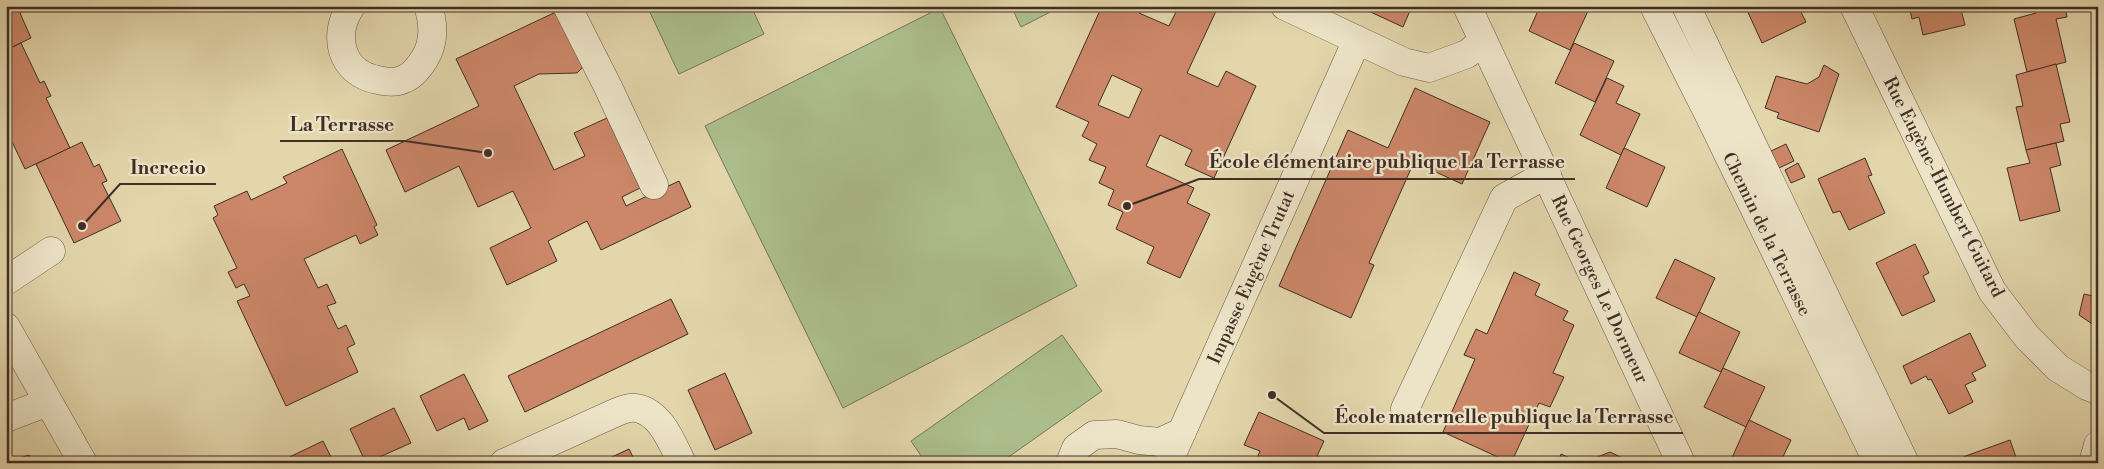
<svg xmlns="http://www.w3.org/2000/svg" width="2104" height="469" font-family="'Libre Bodoni',serif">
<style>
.green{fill:#adbf8e;stroke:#76765a}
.building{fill:#cc8769;stroke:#402e27;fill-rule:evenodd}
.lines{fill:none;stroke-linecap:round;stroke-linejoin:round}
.minor-casing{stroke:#695848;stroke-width:29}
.minor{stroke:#ede4c8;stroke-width:28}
.labels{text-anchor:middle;stroke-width:4.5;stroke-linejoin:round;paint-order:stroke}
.street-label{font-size:18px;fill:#402e27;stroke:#ede4c8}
.leader{fill:none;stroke:#402e27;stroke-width:2}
.callout-dot{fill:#402e27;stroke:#ede4c8;stroke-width:2}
.callout-label{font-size:19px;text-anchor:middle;font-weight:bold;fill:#402e27;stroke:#ede4c8;stroke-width:4.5;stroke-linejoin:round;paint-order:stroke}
</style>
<rect width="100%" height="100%" fill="#e3d6ab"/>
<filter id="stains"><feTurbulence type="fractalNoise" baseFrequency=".004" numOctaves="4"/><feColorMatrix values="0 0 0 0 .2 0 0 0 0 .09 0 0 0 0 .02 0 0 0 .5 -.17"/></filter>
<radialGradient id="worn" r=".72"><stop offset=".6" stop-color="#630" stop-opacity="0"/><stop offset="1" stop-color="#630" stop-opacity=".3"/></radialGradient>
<g class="green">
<path d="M647,6h104l13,28 -85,40z"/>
<path d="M1011,6h51l-41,21z"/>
<path d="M940,8l137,278 -234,122 -138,-282z"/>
<path d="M1062,335l40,56 -102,72h-74l-15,-22z"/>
</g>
<g class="building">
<path d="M6,6h19l1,4 -6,3 11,25 -25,12z"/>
<path d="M1102,6h40l-3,7 30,13 10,-20h32l6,3 -30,64 31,14 8,-16 30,15 -42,92 -29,-13 7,-15 -32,-15 -14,31 48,22 -7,15 23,11 -30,64 -33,-15 7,-16 -38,-18 7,-17 -15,-7 6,-15 -15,-7 7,-16 -17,-7 8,-16 -15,-8 7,-14 -33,-15zM1112,75l30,14 -13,29 -31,-13z"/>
<path d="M1365,6h47l-9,21 -39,-18z"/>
<path d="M1540,6h38l10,5 -18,39 -41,-19z"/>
<path d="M1745,6h53l8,16 -44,21z"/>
<path d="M1909,6h51l5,19 -42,10 -4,-18 -7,2z"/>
<path d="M2034,6h31l2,11 -11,2 10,43 -39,10 -13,-53 22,-6z"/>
<path d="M558,11l21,44 -1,4 5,6 -1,3 -5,5 -38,1 -25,12 40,84 31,-14 -11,-23 33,-15 33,70 -18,9 4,9 53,-25 12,26 -90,43 -14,-29 -39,20 9,20 -50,24 -17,-37 41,-20 -18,-37 -35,16 -19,-41 -54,26 -19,-42 93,-44 -23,-47z"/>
<path d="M21,43l19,40 4,-2 7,15 -5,2 24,50 -45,21 -19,-40v-79z"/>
<path d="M1574,43l40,18 -19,41 -40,-19z"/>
<path d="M2056,64l14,58 -10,2 4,17 -38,9 -10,-43 7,-1 -7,-31z"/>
<path d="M1824,65l15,9 -20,58 -42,-14 2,-5 -14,-5 11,-32 31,8 12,-7z"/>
<path d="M1607,78l17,8 -8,17 24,11 -19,41 -41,-20z"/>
<path d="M1415,88l75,34 -28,62 -48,-22 -45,101 5,2 -23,53 -72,-32 69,-156 40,18z"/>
<path d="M82,142l12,25 5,-3 8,17 -5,2 19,38 -47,22 -38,-79z"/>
<path d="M2056,143l5,22 -11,3 10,43 -40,10 -13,-53 23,-5 -4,-13z"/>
<path d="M1786,144l8,17 -15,7 -8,-17z"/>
<path d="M1624,148l41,19 -18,40 -41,-19z"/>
<path d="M342,149l35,76 -3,2 4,8 -18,9 -4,-9 -52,24 14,29 9,-4 9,19 -9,3 11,23 8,-4 9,19 -8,4 11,24 -72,34 -49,-105 13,-5 -6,-12 -8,4 -8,-16 9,-4 -24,-50 5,-3 -4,-9 33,-15 4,9 36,-17 -4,-6z"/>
<path d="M1865,158l7,17 -4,1 17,37 -36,17 -9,-19 -7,2 -15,-34z"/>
<path d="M1798,163l7,14 -14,6 -6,-13z"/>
<path d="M1915,244l14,29 -6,3 12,25 -33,15 -26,-53z"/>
<path d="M1675,259l40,19 -18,39 -41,-19z"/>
<path d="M1514,272l26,12 -5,11 33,16 -5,9 11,5 -21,48 11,4 -14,30 -11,-4 -28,60 -68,-31 32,-73 -11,-4 12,-26 11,5z"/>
<path d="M2084,294l14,3v31l-19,-13z"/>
<path d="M671,299l17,35 -163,78 -17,-36z"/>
<path d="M1699,312l41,20 -19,40 -42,-19z"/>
<path d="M1970,333l16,33 -14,7 4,7 -11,5 8,17 -24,12 -18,-35 -3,1 -2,-4 -15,8 -8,-18z"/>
<path d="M1723,368l42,19 -19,40 -42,-20z"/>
<path d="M725,373l27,60 -37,17 -27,-60z"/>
<path d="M464,374l24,47 -19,9 -5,-12 -27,13 -17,-35z"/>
<path d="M394,408l17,35 -45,20 -16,-34z"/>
<path d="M1259,412l65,29 -7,15 15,7h-77l5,-12 -16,-6z"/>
<path d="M1749,420l42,20 -11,23h-42l-7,-3z"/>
<path d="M2010,440l8,23h-53l-2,-6z"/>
<path d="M323,441l11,22h-57z"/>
<path d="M629,449l7,14h-37z"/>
<path d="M1610,452l19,9v2h-47z"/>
<path d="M1561,454l20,9h-23z"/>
<path d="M29,455l3,8h-25l13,-5z"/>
</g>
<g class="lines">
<g class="minor-casing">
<g id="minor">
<path d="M351,6c-19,29 -11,67 27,74 8,2 18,3 26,-1 9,-3 16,-13 21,-21 10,-17 9,-34 3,-52"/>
<path d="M567,6l41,81 46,98"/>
<path d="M1285,6l119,56 25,6 38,-14 16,-13"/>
<path d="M1467,6l214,457"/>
<path d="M1654,6l55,109 169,348"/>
<path d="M1686,6l219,457"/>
<path d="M1854,6l138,285 35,46 31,31 29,18 11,4"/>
<path d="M6,281l45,-30"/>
<path d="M6,327l77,136"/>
<path d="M1405,409l99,-211 43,-24"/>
<path d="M6,418l42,-16"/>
<path d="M504,463l113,-51c5,-2 13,-5 19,-4 25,4 36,35 46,55"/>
<path d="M1070,463l6,-15 18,-13 23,-1 22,6 21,2 22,-10"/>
<path d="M1168,463l189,-423"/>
<path d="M2093,463l5,-18"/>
</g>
</g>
<use href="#minor" class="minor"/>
</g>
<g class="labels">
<g class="street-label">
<text transform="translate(1944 187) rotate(63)" y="6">Rue Eugène-Humbert Guitard</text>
<text transform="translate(1767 234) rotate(64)" y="6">Chemin de la Terrasse</text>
<text transform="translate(1251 277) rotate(-66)" y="6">Impasse Eugène Trutat</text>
<text transform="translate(1600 289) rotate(65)" y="6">Rue Georges Le Dormeur</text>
</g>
</g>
<path class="leader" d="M488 153L405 141H280M1127 206L1199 179H1575M82 226L120 184H216M1272 395L1324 433H1683"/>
<g class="callout-dot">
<circle cx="488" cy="153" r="5"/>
<circle cx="1127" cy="206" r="5"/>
<circle cx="82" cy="226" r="5"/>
<circle cx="1272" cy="395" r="5"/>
</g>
<g class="callout-label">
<text x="342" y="131">La Terrasse</text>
<text x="1387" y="168">École élémentaire publique La Terrasse</text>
<text x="168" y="174">Increcio</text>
<text x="1504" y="423">École maternelle publique la Terrasse</text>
</g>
<rect width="2104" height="469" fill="none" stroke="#e3d6ab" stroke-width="25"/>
<rect x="8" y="8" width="2089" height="454" fill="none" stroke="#402e27" stroke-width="2.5"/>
<rect x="12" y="12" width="2079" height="444" fill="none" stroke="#402e27"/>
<rect width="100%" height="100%" filter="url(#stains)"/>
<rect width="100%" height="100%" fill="url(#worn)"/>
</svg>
